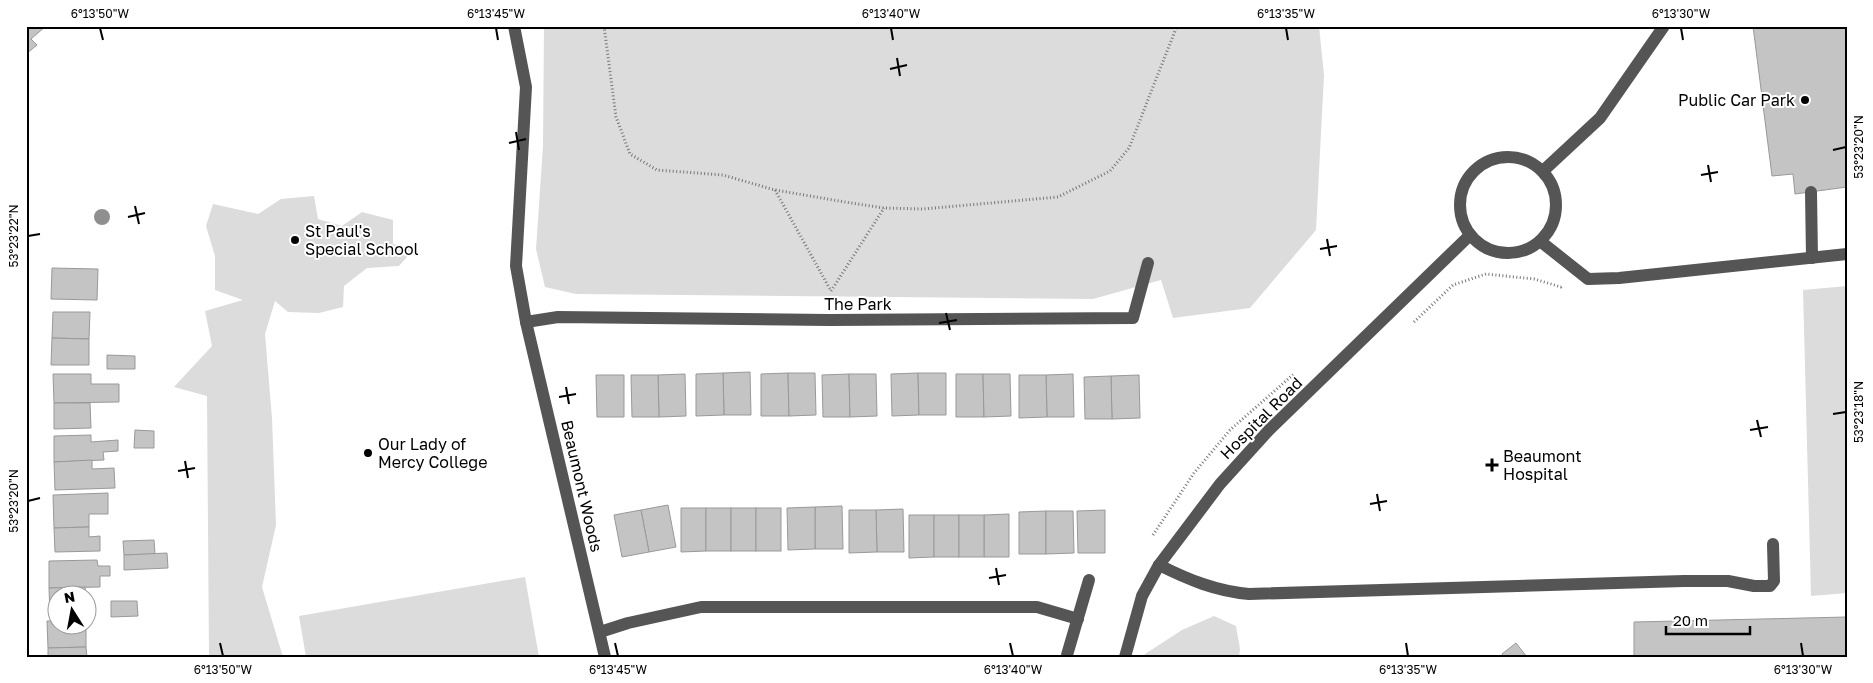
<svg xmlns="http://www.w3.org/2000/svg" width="1873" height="683" font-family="'Golos Text',sans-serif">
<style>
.green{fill:#dcdcdc}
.building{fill:#c4c4c4;stroke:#999}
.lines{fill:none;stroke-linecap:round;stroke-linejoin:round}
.path{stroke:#777;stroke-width:3;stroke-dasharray:1 2.5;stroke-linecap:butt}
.minor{stroke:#555;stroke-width:12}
.tree{fill:#8f8f8f}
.ticks{fill:none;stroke:#000;stroke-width:2}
.poi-dot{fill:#000;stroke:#fff;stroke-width:2}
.labels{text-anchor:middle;stroke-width:4;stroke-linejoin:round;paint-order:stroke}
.poi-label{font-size:16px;fill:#000;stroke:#fff;text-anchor:start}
.street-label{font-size:16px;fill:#000;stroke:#fff}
.neatline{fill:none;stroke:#000;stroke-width:2}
.ticks-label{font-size:12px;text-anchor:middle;fill:#000}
</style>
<rect width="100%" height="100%" fill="#fff"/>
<g class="green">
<path d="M544,26h775l5,49 -8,155 -66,78 -77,10 -12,-38 -68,19 -517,-5 -31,-7 -9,-38 7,-103z"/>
<path d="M314,196l4,23 24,7 20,-14 31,8v24l22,4 -16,18 -32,2 -23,18 -1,21 -24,6 -31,-1 -13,-11 -10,33 7,84 4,107 -14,62 21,70h-74l-2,-261 -33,-9 38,-41 -7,-35 38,-11 -28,-10v-34l-9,-30 7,-22 45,10 23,-15z"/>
<path d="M1847,286v307l-36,3 -8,-306z"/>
<path d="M525,577l14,80h-233l-7,-41z"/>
<path d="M1214,616l22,10 4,23 -1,8h-95l1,-3 37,-24z"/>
</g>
<g class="building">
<path d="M26,26h20l-15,13 6,6 -11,9z"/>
<path d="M1753,26h94v161l-52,7 -2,-20 -21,2z"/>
<path d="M52,268l46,1 -1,31 -46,-1z"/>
<path d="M53,312h37l-1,27 -37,-1z"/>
<path d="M52,338l37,1v26h-38z"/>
<path d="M107,355l28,1v13h-28z"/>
<path d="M750,372l1,43h-27l-1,-42z"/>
<path d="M723,373l1,42 -28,1v-42z"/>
<path d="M788,373l1,43h-28v-42z"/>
<path d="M788,373h27l1,42 -27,1z"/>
<path d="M918,373l1,42 -27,1 -1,-42z"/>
<path d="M918,373h28v42h-27z"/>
<path d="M53,374h38v10h28v18l-65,1z"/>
<path d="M685,374l1,42 -27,1 -1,-42z"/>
<path d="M849,374l1,43h-27l-1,-42z"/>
<path d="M849,374h27l1,42 -27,1z"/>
<path d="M956,374h27l1,43h-28z"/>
<path d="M983,374h27l1,42 -27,1z"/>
<path d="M1073,374l1,43h-27l-1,-42z"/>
<path d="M596,375h28v42h-27z"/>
<path d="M631,375h27l1,42h-27z"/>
<path d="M1019,375h27l1,42 -28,1z"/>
<path d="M1139,375l1,43 -28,1 -1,-43z"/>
<path d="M1111,376l1,43h-27l-1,-42z"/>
<path d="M54,403h36l1,25 -37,1z"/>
<path d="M135,430l19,1v17h-20z"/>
<path d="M91,435v7l27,-2v11l-15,1 1,8 -50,2v-26z"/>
<path d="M92,460v9l22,-1 1,20 -60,2 -1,-28z"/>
<path d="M108,493v21h-19v13l-35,1 -1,-33z"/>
<path d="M668,505l8,42 -27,5 -8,-42z"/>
<path d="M842,506l1,43h-28v-42z"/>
<path d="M815,507v42l-27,1 -1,-42z"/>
<path d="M681,508h25v43l-25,1z"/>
<rect x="706" y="508" width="25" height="43"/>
<rect x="731" y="508" width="25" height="43"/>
<rect x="756" y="508" width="25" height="43"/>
<path d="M903,509l1,43h-27l-1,-42z"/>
<path d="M641,510l8,42 -27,5 -8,-42z"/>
<path d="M849,510h27l1,42 -28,1z"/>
<path d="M1105,510v43h-27l-1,-42z"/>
<path d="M1046,511v43h-27v-42z"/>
<path d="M1046,511h27l1,42 -28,1z"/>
<path d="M1009,514v43h-25v-42z"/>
<path d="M909,515h25v42l-25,1z"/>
<rect x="934" y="515" width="25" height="42"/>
<rect x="959" y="515" width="25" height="42"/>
<path d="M89,527v10l11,-1v15l-45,1 -1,-24z"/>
<path d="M154,540l1,14 -31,1 -1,-14z"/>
<path d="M167,553l1,15 -44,2v-15z"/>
<path d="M97,560l1,6h12v10h-10v11l-51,1v-27z"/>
<path d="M85,587l1,9h-28v19h-8l-1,-27z"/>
<path d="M111,601h26l1,15 -27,1z"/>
<path d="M1847,617v40h-213v-35z"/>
<path d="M47,621h11v5h28v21l-38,1z"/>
<path d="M1516,643l11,14h-23l-2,-3z"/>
<path d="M86,647l1,10h-39v-9z"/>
</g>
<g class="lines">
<g class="path">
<path d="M604,26l12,91 14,37 27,16 66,5 52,15 76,13 33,5 39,1 135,-12 52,-26 19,-23 48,-122"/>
<path d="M775,190l56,101 53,-83"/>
<path d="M1414,322l39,-37 33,-11 48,5 27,8 2,-2"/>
<path d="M1153,535l41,-62 36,-43 65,-57"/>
</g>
<g class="minor">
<path d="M514,26l12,61 -10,179 10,56 79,335"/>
<circle cx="1508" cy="205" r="48"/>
<path d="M1543,171l57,-53 64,-92"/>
<path d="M1811,192l1,66"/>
<path d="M1540,241l48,38 31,-1 228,-24"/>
<path d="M526,322l32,-5 272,3 303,-2 15,-55"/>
<path d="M1159,565c30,15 57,26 90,29l435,-13h44l26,5h16l4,-5 -1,-37"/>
<path d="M600,632l28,-9 73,-16h336l41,12"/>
<path d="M1067,655l22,-75"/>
<path d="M1125,657l17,-61 17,-31 61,-81 49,-54 200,-194"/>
</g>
</g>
<circle class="tree" cx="102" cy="217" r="8"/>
<path class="ticks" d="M100,28l3,12M496,28l2,12M891,28l2,12M1286,28l2,12M1681,28l2,12M897,58l3,18M890,69l17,-4M516,132l3,18M509,143l17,-4M1833,150l13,-3M1708,165l3,17M1701,175l17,-3M135,206l4,18M128,217l17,-4M28,236l12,-2M1327,239l3,17M1320,249l17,-3M946,313l4,17M939,323l18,-3M566,387l3,17M559,397l17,-3M1833,414l13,-2M1757,420l4,17M1750,430l18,-3M185,461l3,17M178,471l17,-3M1377,494l3,17M28,501l12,-3M1370,504l17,-3M996,568l3,17M989,578l17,-3M220,643l3,13M615,643l3,13M1010,643l3,13M1406,643l2,13M1801,643l2,13"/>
<g class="poi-dot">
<circle cx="1805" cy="100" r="5"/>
<circle cx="295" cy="240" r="5"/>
<circle cx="368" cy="453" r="5"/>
<path d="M1489.5 457.5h5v5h5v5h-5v5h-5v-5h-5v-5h5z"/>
</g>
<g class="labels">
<g class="poi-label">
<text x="1795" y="106" text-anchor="end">Public Car Park</text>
<text x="305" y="237">St Paul's<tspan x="305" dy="18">Special School</tspan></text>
<text x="378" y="450">Our Lady of<tspan x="378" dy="18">Mercy College</tspan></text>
<text x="1503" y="462">Beaumont<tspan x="1503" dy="18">Hospital</tspan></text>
</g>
<g class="street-label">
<text x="858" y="310">The Park</text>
<text transform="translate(1261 418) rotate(-45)" y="6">Hospital Road</text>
<text transform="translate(582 486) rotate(77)" y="6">Beaumont Woods</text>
</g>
</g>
<rect width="1873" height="683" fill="none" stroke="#ffffff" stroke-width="55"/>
<g transform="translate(72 610) rotate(349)"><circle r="24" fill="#ffffff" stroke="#999999"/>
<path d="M0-4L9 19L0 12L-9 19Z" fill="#000000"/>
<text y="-8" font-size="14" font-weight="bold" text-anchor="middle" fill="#000000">N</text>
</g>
<path d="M1666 626v8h84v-8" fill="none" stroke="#000000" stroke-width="2.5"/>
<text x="1673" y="626" font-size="15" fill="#000000" stroke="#ffffff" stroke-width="4" paint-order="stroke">20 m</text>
<rect x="28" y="28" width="1818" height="628" class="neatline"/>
<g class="ticks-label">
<text x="100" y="18">6°13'50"W</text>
<text x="496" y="18">6°13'45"W</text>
<text x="891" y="18">6°13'40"W</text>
<text x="1286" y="18">6°13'35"W</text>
<text x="1681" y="18">6°13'30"W</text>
<text transform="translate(1859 147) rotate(-90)" y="4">53°23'20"N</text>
<text transform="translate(14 236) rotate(-90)" y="4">53°23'22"N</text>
<text transform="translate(1859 412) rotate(-90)" y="4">53°23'18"N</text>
<text transform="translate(14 501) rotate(-90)" y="4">53°23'20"N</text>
<text x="223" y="674">6°13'50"W</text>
<text x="618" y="674">6°13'45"W</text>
<text x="1013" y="674">6°13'40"W</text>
<text x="1408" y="674">6°13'35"W</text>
<text x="1803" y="674">6°13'30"W</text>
</g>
</svg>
